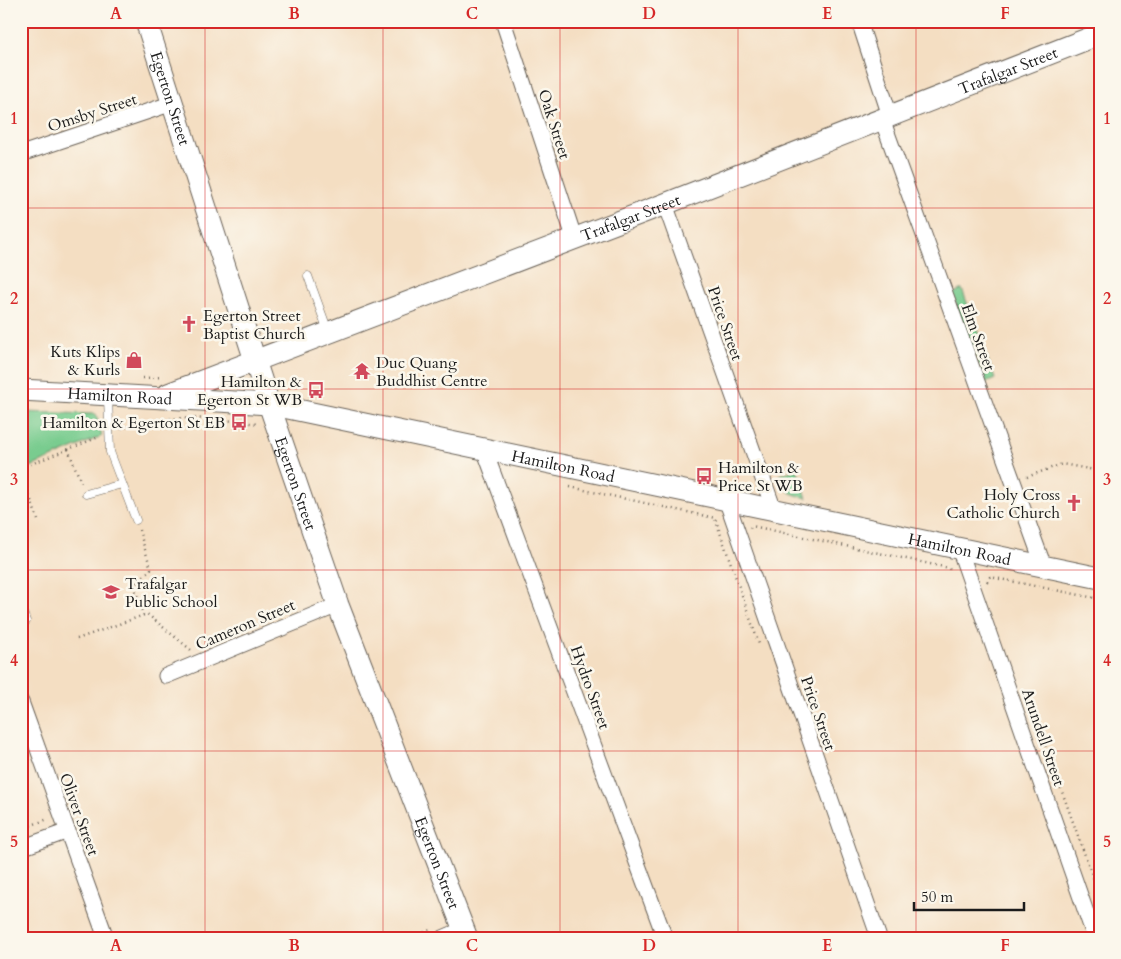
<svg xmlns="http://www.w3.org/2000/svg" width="1121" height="959" font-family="Cardo,serif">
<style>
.green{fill:#79cc8f;stroke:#4a7456}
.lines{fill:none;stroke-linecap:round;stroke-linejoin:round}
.lane-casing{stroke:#686056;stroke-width:9}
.street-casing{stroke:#686056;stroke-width:17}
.secondary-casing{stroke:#686056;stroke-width:23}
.path{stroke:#686056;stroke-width:2.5;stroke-dasharray:1 4;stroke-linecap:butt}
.lane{stroke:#fff;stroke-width:8}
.street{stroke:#fff;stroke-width:15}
.secondary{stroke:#fff;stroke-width:21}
.grid{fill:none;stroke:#d62828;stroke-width:1;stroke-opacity:0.55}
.labels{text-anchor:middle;stroke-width:5;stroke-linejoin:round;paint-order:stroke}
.street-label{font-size:16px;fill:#1c1c1c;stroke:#fbf7ec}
.poi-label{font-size:16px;fill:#1c1c1c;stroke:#fbf7ec;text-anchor:start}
.neatline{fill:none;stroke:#d62828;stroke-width:2}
.grid-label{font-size:16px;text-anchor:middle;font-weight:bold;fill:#d62828}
</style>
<rect width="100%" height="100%" fill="#fbf7ec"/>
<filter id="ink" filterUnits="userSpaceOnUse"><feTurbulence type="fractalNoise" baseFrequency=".02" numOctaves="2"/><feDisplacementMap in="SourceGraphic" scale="10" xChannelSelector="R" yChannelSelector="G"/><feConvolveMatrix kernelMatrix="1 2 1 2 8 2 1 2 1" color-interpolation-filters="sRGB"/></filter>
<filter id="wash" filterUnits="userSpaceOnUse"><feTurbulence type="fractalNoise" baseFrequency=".0096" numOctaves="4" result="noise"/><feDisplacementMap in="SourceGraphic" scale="20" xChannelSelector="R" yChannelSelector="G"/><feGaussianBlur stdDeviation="1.12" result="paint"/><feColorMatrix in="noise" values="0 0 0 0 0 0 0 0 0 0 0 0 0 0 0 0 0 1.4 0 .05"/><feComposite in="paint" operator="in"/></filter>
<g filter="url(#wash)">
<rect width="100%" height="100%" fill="#f4dec2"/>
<g class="green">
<path d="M962,289l33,90 -9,4 -34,-89z"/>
<path d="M21,412l75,2 6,22 -81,35 2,-22z"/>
<path d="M797,469l10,29c-18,-5 -21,-4 -27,-23z"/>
</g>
</g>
<g filter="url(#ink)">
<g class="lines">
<g class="lane-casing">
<g id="lane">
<path d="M308,276l20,55"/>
<path d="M108,397l2,55 26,68"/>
<path d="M86,494l36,-10"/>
<path d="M21,607l5,14 -5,2"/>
</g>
</g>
<g class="street-casing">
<g id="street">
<path d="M503,21l71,216"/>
<path d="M859,21l31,95"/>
<path d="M882,119l162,448"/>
<path d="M21,154l152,-51"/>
<path d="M665,204l109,306"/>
<path d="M484,449l181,489"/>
<path d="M726,499l153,439"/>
<path d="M959,548l136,390"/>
<path d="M166,676l172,-71"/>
<path d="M21,702l85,236"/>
<path d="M21,848l47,-17"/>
<path d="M443,938l21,-9"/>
</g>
</g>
<g class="secondary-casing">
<g id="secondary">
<path id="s1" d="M146,21l123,383 69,201 129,333"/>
<path id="s2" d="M21,390l248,14 831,174"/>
<path id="s3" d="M168,394l497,-190 435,-170"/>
</g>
</g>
<g class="path">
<path d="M143,378l19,-1"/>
<path d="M121,429c40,-16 94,-11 137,-5"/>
<path d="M68,449l14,36"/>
<path d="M21,468l78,-31"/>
<path d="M21,472l17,48"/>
<path d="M1027,477l35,-13 38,7"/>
<path d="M570,487l145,31 45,129"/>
<path d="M750,528l2,-2 197,42 1,3"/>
<path d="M139,530l12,39 -17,16 9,30"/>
<path d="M987,582l3,-5 110,22"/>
<path d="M77,639l70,-25 44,36"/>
<path d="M21,679l4,11"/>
<path d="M1037,722l63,175"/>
<path d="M21,829l27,-10"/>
<path d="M410,938l20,-8"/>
</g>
<use href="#lane" class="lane"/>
<use href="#street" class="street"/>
<use href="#secondary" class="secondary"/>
</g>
</g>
<path class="grid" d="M205,21v917M383,21v917M560,21v917M738,21v917M916,21v917M21,208h1079M21,389h1079M21,570h1079M21,751h1079"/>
<defs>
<g id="church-bare" transform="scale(1.35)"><path d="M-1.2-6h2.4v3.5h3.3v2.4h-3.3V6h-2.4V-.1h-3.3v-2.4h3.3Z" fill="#d1495b" stroke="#fbf7ec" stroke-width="2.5" paint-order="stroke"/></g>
<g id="shop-bare" transform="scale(1.35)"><path d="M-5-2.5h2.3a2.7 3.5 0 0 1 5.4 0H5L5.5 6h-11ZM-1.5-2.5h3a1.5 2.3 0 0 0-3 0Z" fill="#d1495b" stroke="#fbf7ec" stroke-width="2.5" paint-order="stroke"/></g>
<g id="temple-bare" transform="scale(1.35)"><path d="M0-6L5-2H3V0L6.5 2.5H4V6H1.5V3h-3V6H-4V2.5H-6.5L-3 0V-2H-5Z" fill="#d1495b" stroke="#fbf7ec" stroke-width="2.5" paint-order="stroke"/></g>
<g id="bus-bare" transform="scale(1.35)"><path d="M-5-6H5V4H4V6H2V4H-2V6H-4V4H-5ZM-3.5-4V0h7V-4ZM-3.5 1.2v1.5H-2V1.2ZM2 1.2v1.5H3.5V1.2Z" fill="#d1495b" stroke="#fbf7ec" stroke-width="2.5" paint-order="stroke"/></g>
<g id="school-bare" transform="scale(1.35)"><path d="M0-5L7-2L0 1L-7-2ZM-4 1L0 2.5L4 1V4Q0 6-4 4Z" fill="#d1495b" stroke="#fbf7ec" stroke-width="2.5" paint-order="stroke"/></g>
</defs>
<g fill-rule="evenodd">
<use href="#church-bare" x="189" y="324"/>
<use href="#shop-bare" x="134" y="360"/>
<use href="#temple-bare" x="362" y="371"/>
<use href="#bus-bare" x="316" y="390"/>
<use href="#bus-bare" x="239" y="422"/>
<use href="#bus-bare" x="704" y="476"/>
<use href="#church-bare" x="1074" y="503"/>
<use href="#school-bare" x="111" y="592"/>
</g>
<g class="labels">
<g class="street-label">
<text dy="6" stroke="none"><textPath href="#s3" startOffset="900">Trafalgar Street</textPath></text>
<text dy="6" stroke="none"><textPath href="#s1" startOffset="81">Egerton Street</textPath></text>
<text transform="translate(92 112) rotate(-18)" y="6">Omsby Street</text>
<text transform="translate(555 124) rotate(72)" y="6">Oak Street</text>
<text dy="6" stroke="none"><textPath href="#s3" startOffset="495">Trafalgar Street</textPath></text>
<text transform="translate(726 323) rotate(71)" y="6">Price Street</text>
<text transform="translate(979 337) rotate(70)" y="6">Elm Street</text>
<text dy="6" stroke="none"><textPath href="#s2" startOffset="99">Hamilton Road</textPath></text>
<text dy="6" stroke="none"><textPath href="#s2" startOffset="549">Hamilton Road</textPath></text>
<text dy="6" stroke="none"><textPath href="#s1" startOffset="486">Egerton Street</textPath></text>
<text dy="6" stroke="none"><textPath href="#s2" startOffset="954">Hamilton Road</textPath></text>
<text transform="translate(245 624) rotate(-23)" y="6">Cameron Street</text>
<text transform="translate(591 687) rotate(70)" y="6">Hydro Street</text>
<text transform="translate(819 713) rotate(71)" y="6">Price Street</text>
<text transform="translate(1044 737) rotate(71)" y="6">Arundell Street</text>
<text transform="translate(80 814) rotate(70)" y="6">Oliver Street</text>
<text dy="6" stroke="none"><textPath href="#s1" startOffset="891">Egerton Street</textPath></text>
</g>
<g class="poi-label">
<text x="203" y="321">Egerton Street<tspan x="203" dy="18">Baptist Church</tspan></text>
<text x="120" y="357" text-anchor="end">Kuts Klips<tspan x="120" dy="18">&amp; Kurls</tspan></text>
<text x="376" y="368">Duc Quang<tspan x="376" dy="18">Buddhist Centre</tspan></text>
<text x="302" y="387" text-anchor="end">Hamilton &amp;<tspan x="302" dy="18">Egerton St WB</tspan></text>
<text x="225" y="428" text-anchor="end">Hamilton &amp; Egerton St EB</text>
<text x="718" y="473">Hamilton &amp;<tspan x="718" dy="18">Price St WB</tspan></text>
<text x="1060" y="500" text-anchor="end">Holy Cross<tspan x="1060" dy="18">Catholic Church</tspan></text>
<text x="125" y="589">Trafalgar<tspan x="125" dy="18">Public School</tspan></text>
</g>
</g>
<rect width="1121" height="959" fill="none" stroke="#fbf7ec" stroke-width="55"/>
<path d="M914 902v8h110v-8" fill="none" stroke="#1c1c1c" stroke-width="2.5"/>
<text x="921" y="902" font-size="15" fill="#1c1c1c" stroke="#fbf7ec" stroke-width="4" paint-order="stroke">50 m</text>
<rect x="28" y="28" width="1066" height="904" class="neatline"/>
<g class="grid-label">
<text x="116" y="19">A</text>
<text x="294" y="19">B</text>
<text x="472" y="19">C</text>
<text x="649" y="19">D</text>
<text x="827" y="19">E</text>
<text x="1005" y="19">F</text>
<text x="14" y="124">1</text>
<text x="1107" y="124">1</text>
<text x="14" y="304">2</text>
<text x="1107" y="304">2</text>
<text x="14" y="485">3</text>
<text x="1107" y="485">3</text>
<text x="14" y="666">4</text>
<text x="1107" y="666">4</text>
<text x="14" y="847">5</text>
<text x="1107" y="847">5</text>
<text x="116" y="951">A</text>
<text x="294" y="951">B</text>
<text x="472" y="951">C</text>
<text x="649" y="951">D</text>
<text x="827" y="951">E</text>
<text x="1005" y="951">F</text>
</g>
</svg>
